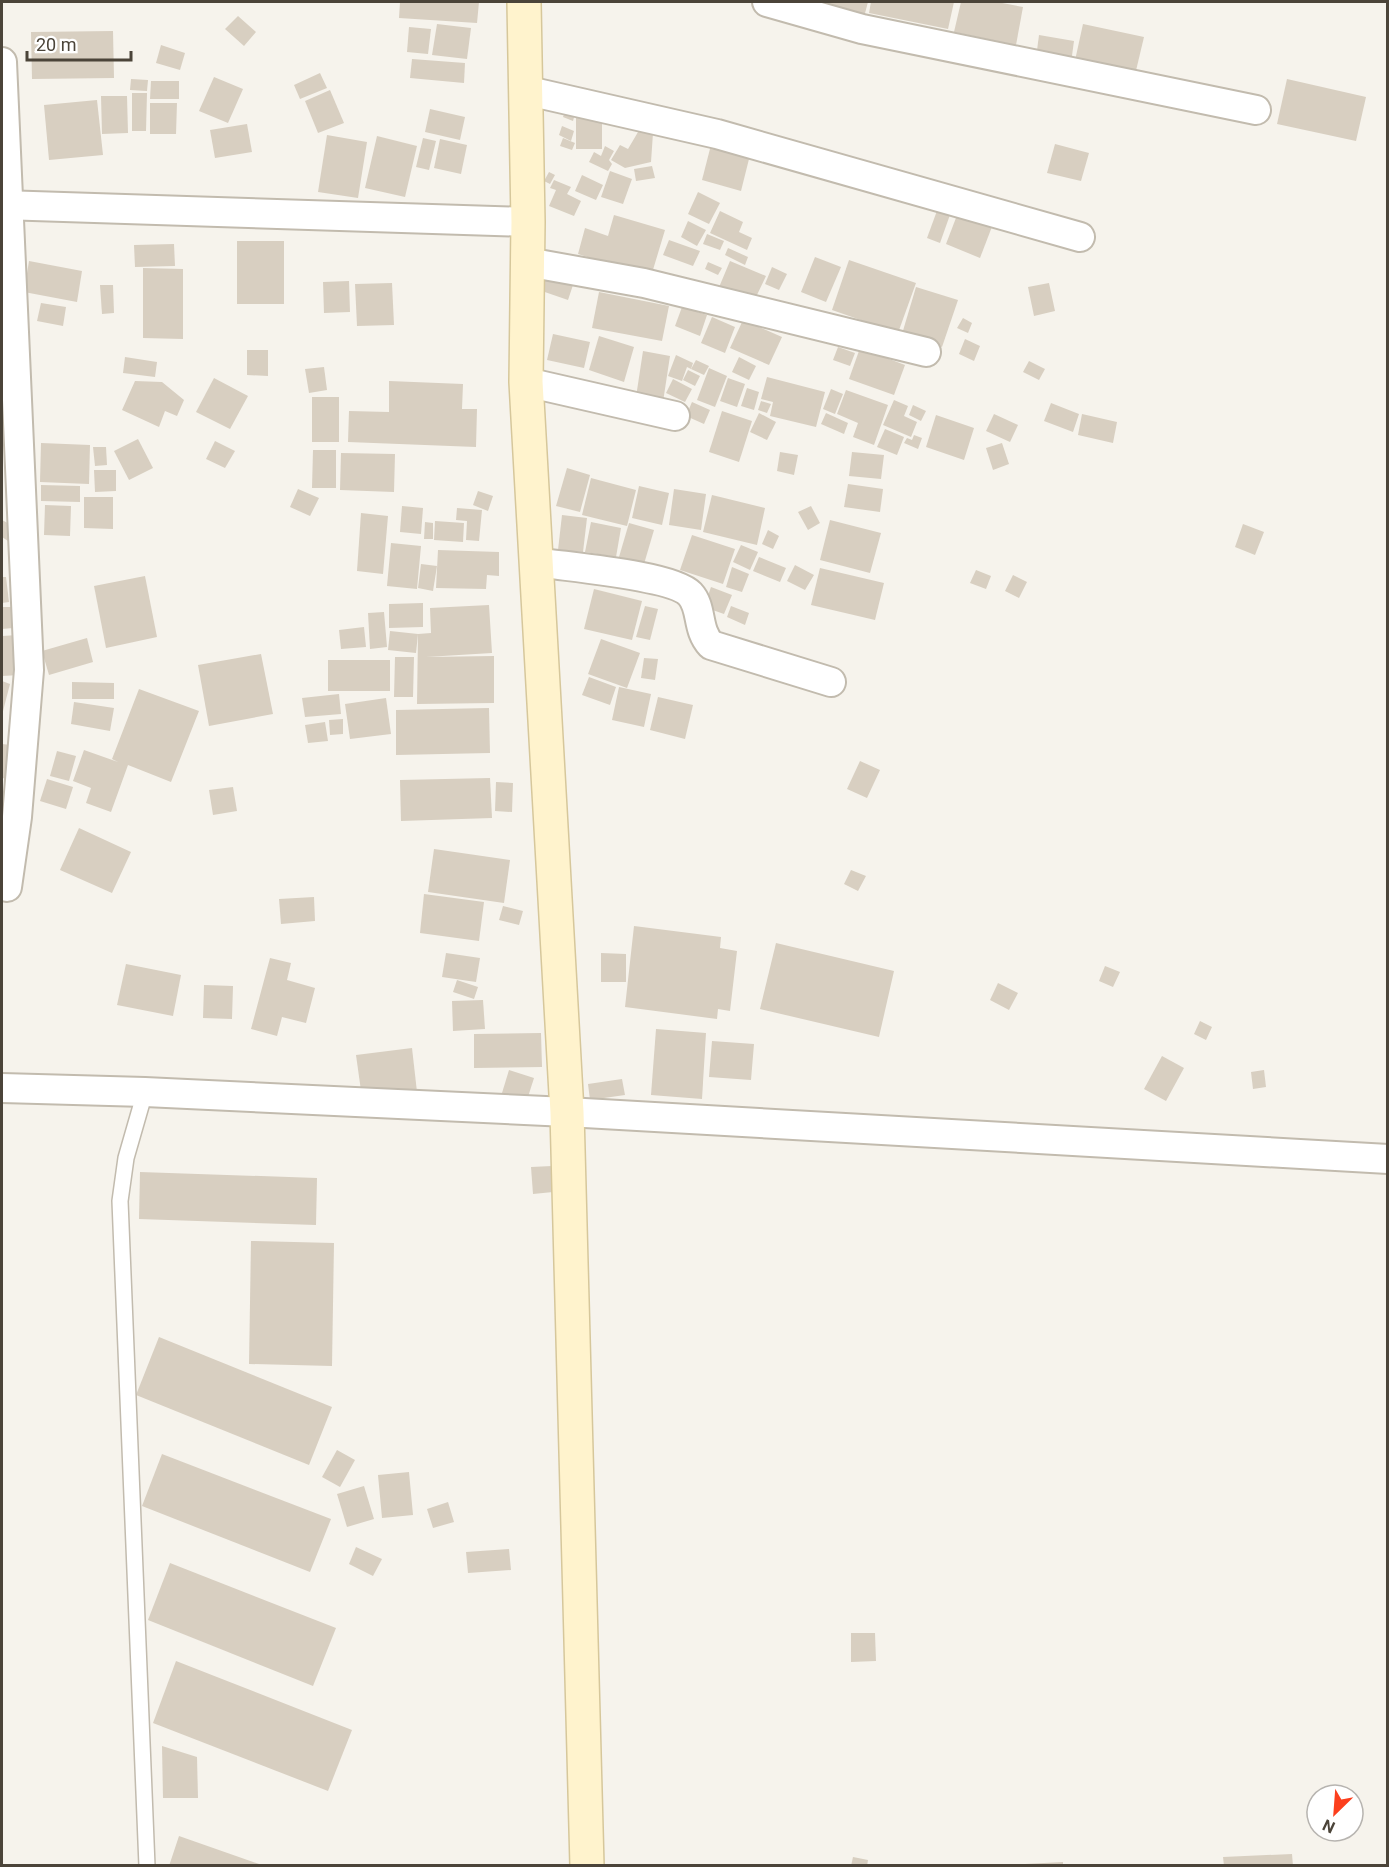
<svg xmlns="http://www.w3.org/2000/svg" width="1389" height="1867" font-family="Roboto,sans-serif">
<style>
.building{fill:#d8cfc1}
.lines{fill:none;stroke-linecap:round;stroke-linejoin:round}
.lane-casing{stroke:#c2bbae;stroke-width:18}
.street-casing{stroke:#c2bbae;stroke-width:32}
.secondary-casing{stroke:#d6c79b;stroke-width:36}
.lane{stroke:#fff;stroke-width:15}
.street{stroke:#fff;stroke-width:28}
.secondary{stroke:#fff3cd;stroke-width:33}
</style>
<rect width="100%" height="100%" fill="#f6f3ec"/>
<g class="building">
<path d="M400,2h79l-2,21 -78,-5z"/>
<path d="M815,2h53l-4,15z"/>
<path d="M871,2h83l-6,27 -79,-16z"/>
<path d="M961,2h36l26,5 -7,38 -62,-13z"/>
<path d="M238,16l18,16 -12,14 -19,-17z"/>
<path d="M437,24l34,4 -4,31 -35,-4z"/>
<path d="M1083,24l61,13 -10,42 -60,-14z"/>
<path d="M409,27l22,2 -3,25 -21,-2z"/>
<path d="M113,31l1,47 -82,1 -1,-47z"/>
<path d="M1039,35l35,6 -3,22 -35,-5z"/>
<path d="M161,45l24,8 -5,17 -24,-7z"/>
<path d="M412,59l53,4 -1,20 -54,-5z"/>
<path d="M320,73l7,15 -27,11 -6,-14z"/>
<path d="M214,77l29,12 -15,34 -29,-12z"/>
<path d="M131,79l17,1 -1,11 -17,-1z"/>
<path d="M1287,79l79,18 -10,44 -79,-17z"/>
<path d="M151,81h28v18h-29z"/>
<path d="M330,90l14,33 -26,10 -13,-32z"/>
<path d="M132,93h15l-1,38h-14z"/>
<path d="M101,96h26l1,37 -26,1z"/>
<path d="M97,100l6,55 -54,5 -5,-55z"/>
<path d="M150,103h27l-1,31h-26z"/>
<path d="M567,107l9,3 -3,11 -10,-4z"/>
<path d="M430,109l35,8 -5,23 -35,-8z"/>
<rect x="576" y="114" width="26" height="35"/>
<path d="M247,124l5,28 -37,6 -5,-28z"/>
<path d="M562,126l12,5 -3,10 -12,-6z"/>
<path d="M641,127l12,6 -2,29 -26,6 -14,-8 9,-15 8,4z"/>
<path d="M327,135l40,7 -9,56 -40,-6z"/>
<path d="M377,136l40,10 -12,51 -40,-9z"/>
<path d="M423,138l13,3 -7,29 -13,-3z"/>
<path d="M563,138l12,5 -3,7 -12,-4z"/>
<path d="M440,139l27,6 -6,29 -27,-6z"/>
<path d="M712,141l39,10 -10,40 -39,-11z"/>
<path d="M1055,144l34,9 -8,28 -34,-8z"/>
<path d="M605,146l9,5 -5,9 3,4 -4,7 -19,-9 5,-10 7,4z"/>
<path d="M652,166l3,12 -19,3 -2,-12z"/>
<path d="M610,171l22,8 -9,25 -22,-7z"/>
<path d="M549,172l6,3 -5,9 -6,-3z"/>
<path d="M582,175l21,10 -7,15 -21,-9z"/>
<path d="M554,180l17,7 -4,7 14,7 -7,15 -25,-10 7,-16 -6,-2z"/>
<path d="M698,192l22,11 -11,21 -21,-10z"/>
<path d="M938,208l13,4 -11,31 -13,-5z"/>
<path d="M959,210l34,14 -13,34 -34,-14z"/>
<path d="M720,211l23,11 -4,10 13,6 -5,12 -37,-17z"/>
<path d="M614,215l51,15 -16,53 -24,-14 -47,-15 7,-26 23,8z"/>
<path d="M688,221l18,9 -9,16 -16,-9z"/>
<path d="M707,234l17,7 -4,9 -17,-6z"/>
<path d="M669,240l31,11 -7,15 -30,-11z"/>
<rect x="237" y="241" width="47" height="63"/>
<path d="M174,244l1,22 -40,1 -1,-22z"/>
<path d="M728,248l20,9 -3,8 -20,-10z"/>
<path d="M815,257l26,10 -15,35 -25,-10z"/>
<path d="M849,260l67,23 -18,50 -66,-23z"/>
<path d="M29,261l53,10 -5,31 -53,-10z"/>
<path d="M730,261l36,15 -10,21 -11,-4 -4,9 -24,-10z"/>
<path d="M708,262l14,6 -4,7 -13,-6z"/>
<path d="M772,267l15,7 -8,16 -14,-6z"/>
<path d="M143,268l40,1v70l-40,-1z"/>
<path d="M541,274l32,11 -5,15 -32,-11z"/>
<path d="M349,281l1,31 -26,1 -1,-31z"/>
<path d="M392,283l2,42 -37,1 -2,-42z"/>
<path d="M1049,283l6,28 -21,5 -6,-29z"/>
<path d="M100,285h13l1,28 -12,1z"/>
<path d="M916,287l42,13 -16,47 -40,-13z"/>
<path d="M599,292l70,14 -7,35 -70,-13z"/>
<path d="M41,303l25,4 -3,19 -26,-5z"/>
<path d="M682,307l25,8 -7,21 -25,-10z"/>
<path d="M712,317l23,10 -10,26 -24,-10z"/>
<path d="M963,318l9,5 -4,10 -11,-5z"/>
<path d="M743,320l39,17 -13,28 -39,-17z"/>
<path d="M553,334l37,8 -6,26 -37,-8z"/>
<path d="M599,336l35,11 -10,35 -35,-12z"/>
<path d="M965,339l15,7 -6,15 -15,-7z"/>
<path d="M838,347l17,6 -5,13 -17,-6z"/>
<path d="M860,348l45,17 -11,30 -45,-16z"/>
<path d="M247,350h21v26l-21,-1z"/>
<path d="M643,351l27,5 -7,46 -27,-5z"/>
<path d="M676,355l17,8 -2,6 -4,-2 -5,14 -14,-5z"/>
<path d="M125,357l32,5 -2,15 -32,-4z"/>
<path d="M739,357l17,9 -7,14 -17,-8z"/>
<path d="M696,360l13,6 -5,9 -13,-6z"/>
<path d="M1029,361l16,8 -6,11 -16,-8z"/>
<path d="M324,367l3,23 -18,3 -4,-24z"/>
<path d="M709,368l18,8 -12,31 -18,-7z"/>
<path d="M688,370l12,6 -5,10 -12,-6z"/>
<path d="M767,377l58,15 -9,35 -46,-11 3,-14 -12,-3z"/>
<path d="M214,378l34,18 -18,33 -34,-17z"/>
<path d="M728,378l17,6 -8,23 -17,-6z"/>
<path d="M673,379l19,10 -7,13 -19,-9z"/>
<path d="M135,381l27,1 22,18 -7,16 -12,-5 -6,16 -37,-17z"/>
<path d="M389,381l74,3 -1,25h15l-1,38 -128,-5 1,-31 40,1z"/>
<path d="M747,388l12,4 -5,18 -13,-4z"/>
<path d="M831,389l12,5 -8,20 -12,-5z"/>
<path d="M846,390l42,15 -14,40 -21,-8 5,-14 -21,-9z"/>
<rect x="312" y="397" width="27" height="45"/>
<path d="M894,400l14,6 -4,10 13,6 -6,15 -28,-12z"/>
<path d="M761,401l10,3 -4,9 -9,-3z"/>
<path d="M692,402l18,8 -6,14 -18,-8z"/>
<path d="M1051,403l28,11 -6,18 -29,-11z"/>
<path d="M913,405l13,6 -5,10 -12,-6z"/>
<path d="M722,411l30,10 -13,41 -30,-10z"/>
<path d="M759,413l17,9 -9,18 -17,-8z"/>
<path d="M826,413l22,10 -4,11 -23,-10z"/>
<path d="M994,414l24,11 -8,17 -24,-11z"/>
<path d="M1082,414l35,8 -4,21 -35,-8z"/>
<path d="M936,415l38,13 -10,32 -38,-13z"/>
<path d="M885,429l19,8 -7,18 -20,-8z"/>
<path d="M914,435l8,3 -4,11 -14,-6 3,-5 5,2z"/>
<path d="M138,439l15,29 -24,12 -15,-29z"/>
<path d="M215,441l20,10 -10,17 -19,-9z"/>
<path d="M41,443l49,2 -1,39 -49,-2z"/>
<path d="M1002,443l7,21 -16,6 -7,-22z"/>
<path d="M93,447h13l1,18 -12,1z"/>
<path d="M313,450h23v38h-24z"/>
<path d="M780,452l18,3 -4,20 -17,-4z"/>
<path d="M852,452l32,3 -3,24 -32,-3z"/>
<path d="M341,453l54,1 -1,38 -54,-2z"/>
<path d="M567,468l23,7 -10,37 -24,-6z"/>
<path d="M94,470h22v21l-21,1z"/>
<path d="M591,478l45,12 -9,36 -45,-11z"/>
<path d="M848,484l35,5 -3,23 -36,-5z"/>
<path d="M41,485l39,1v16l-39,-1z"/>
<path d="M639,486l30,7 -7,32 -30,-7z"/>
<path d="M298,489l21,9 -9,18 -20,-9z"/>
<path d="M674,489l32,5 -5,36 -32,-5z"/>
<path d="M478,491l15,5 -5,15 -15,-6z"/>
<path d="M712,495l53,13 -8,37 -54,-13z"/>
<path d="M84,497h29v32l-29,-1z"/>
<path d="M45,505l26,1 -1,30 -26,-1z"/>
<path d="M402,506l21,2 -2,26 -21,-2z"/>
<path d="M811,506l9,17 -12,7 -10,-18z"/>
<path d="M457,508l25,2 -3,31 -13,-1 1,-19 -11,-1z"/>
<path d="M361,513l27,3 -5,58 -26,-3z"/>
<path d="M562,515l25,3 -4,34 -25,-2z"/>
<path d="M2,520l17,9 -8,14 -9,-6z"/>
<path d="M830,520l51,13 -11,40 -50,-13z"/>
<path d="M435,521l29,2 -1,19 -29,-2z"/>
<path d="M425,522l8,1v16h-9z"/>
<path d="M591,522l30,6 -5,29 -31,-5z"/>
<path d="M629,523l25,7 -10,34 -25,-7z"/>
<path d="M1243,524l21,8 -9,23 -20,-8z"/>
<path d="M768,530l11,6 -6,13 -11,-5z"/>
<path d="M692,535l43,14 -12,35 -43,-14z"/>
<path d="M391,543l30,3 -4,43 -30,-3z"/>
<path d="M741,545l17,7 -8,18 -17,-8z"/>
<path d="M438,550l61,2v24l-12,-1 -1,14 -50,-1z"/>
<path d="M759,557l27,11 -6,14 -27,-11z"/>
<path d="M421,564l16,2 -4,25 -15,-3z"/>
<path d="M795,565l19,10 -9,15 -18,-9z"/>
<path d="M732,567l17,7 -7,18 -16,-5z"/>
<path d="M820,568l64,15 -9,37 -64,-15z"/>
<path d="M976,570l15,6 -5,13 -16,-6z"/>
<path d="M1013,575l14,7 -8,16 -14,-7z"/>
<path d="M145,576l12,61 -51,11 -12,-62z"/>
<path d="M2,577h4l3,25 -7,1z"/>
<path d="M711,587l21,8 -8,19 -20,-7z"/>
<path d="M594,589l48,12 -10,39 -48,-11z"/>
<path d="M423,603v24l-34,1v-24z"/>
<path d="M489,605l3,48 -66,4 68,-1v47l-77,1 1,-70 13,-1 -1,-25z"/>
<path d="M645,606l13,3 -8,31 -14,-3z"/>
<path d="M731,606l18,7 -4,12 -18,-8z"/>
<path d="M2,607h10l1,21 -11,1z"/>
<path d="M384,612l3,35 -17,2 -2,-36z"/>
<path d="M364,627l2,20 -25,2 -2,-19z"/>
<path d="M390,631l28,3 -2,19 -28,-3z"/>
<path d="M18,635l2,40 -18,1v-40z"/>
<path d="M87,638l6,24 -44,13 -7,-24z"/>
<path d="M601,639l39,14 -13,35 -39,-14z"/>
<path d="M261,654l12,60 -64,12 -11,-61z"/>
<path d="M395,657h19l-1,40h-19z"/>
<path d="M644,658l14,1 -3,21 -14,-2z"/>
<rect x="328" y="660" width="62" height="31"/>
<path d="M589,677l27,10 -6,18 -28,-10z"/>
<path d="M2,681l8,3 -8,31z"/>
<path d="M72,682l42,1v16h-42z"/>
<path d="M619,687l32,7 -7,33 -32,-7z"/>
<path d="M139,689l60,22 -28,71 -43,-17 -17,47 -25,-9 5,-15 -18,-7 11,-31 34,12 -6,-3z"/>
<path d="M339,694l2,20 -36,3 -3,-19z"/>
<path d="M658,697l35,8 -8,34 -35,-9z"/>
<path d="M386,698l5,36 -41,5 -5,-35z"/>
<path d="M74,702l40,6 -4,23 -39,-7z"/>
<path d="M489,708l1,45 -94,2v-45z"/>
<path d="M343,719v15l-13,1 -1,-15z"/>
<path d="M325,722l3,19 -20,2 -3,-18z"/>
<path d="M2,744l9,1 -3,34 -6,-1z"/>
<path d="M57,751l19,5 -7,25 -19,-5z"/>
<path d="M860,761l20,9 -13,28 -20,-9z"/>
<path d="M490,778l2,40 -91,3 -1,-41z"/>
<path d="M47,779l26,8 -7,22 -26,-8z"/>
<path d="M496,782l17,1 -1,29 -17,-1z"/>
<path d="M233,787l4,24 -24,4 -4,-25z"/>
<path d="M79,828l52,24 -19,41 -52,-23z"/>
<path d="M434,849l76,11 -6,43 -76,-11z"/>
<path d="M851,870l15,6 -8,15 -14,-7z"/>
<path d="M424,894l60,8 -5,39 -59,-8z"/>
<path d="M314,897l1,24 -34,3 -2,-25z"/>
<path d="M503,906l20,5 -4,14 -20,-5z"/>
<path d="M634,926l87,11 -1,11 17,3 -7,60 -12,-2 -1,10 -92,-12z"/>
<path d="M776,943l118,28 -15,66 -119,-28z"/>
<path d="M446,953l34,5 -4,24 -34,-5z"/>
<path d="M601,953l25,1v28h-25z"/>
<path d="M270,958l21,5 -4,17 28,8 -9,35 -24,-6 -5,19 -26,-7z"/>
<path d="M126,964l55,11 -8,41 -56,-11z"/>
<path d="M1105,966l15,6 -7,15 -14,-6z"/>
<path d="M457,980l21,7 -4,12 -21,-7z"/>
<path d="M998,983l20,10 -9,17 -19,-10z"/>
<path d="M204,985l29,1 -1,33 -29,-1z"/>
<path d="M483,1000l2,29 -32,2 -1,-30z"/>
<path d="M1200,1021l12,6 -6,13 -12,-6z"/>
<path d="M656,1029l50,4 -4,66 -51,-4z"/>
<path d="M541,1033l1,34 -68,1v-34z"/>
<path d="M712,1041l42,3 -3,36 -42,-3z"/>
<path d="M412,1048l5,44 -55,6 -6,-43z"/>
<path d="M1162,1056l22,12 -18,33 -22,-12z"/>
<path d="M509,1070l25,8 -7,22 -25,-7z"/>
<path d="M1264,1070l2,17 -13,2 -2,-17z"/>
<path d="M622,1079l3,16 -35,5 -2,-16z"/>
<path d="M552,1166l1,26 -20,2 -2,-27z"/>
<path d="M140,1172l177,6 -1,47 -177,-6z"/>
<path d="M251,1241l83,2 -2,123 -83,-2z"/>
<path d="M159,1337l173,70 -23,58 -173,-70z"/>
<path d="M337,1450l18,10 -15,27 -18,-10z"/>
<path d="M162,1454l169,65 -21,53 -168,-66z"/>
<path d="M409,1472l4,43 -31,3 -4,-43z"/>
<path d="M364,1486l10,33 -27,8 -10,-33z"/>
<path d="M448,1502l6,20 -21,6 -6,-19z"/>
<path d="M356,1547l26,12 -9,17 -24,-12z"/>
<path d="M509,1549l2,21 -43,3 -2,-21z"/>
<path d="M170,1563l166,65 -23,58 -165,-66z"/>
<path d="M851,1633h24l1,28 -25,1z"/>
<path d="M176,1661l176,69 -24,61 -175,-68z"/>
<path d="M162,1746l35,11 1,41h-35z"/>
<path d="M179,1836l83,29v1h-93z"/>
<path d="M1292,1854l1,12h-69l-1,-9z"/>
<path d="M853,1857l15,3 -1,6h-16z"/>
<path d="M1063,1862v4h-38v-2z"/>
</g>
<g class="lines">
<g class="lane-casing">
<path id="lane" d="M145,1092l-19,66 -6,43 27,665"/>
</g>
<g class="street-casing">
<g id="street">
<path d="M767,2l95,27 394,81"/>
<path d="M2,62l27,608 -12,147 -10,70"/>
<path d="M524,90l193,44 363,103"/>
<path d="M2,205l526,17"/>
<path d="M527,262l117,21 282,69"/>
<path d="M526,382l149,34"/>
<path d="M536,562c31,5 136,13 154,32 13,14 6,35 21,51l120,37"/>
<path d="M2,1088l143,4 422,20 821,47"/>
</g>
</g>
<g class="secondary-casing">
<path id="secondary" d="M524,2l4,220 -2,160 41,730 20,754"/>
</g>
<use href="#lane" class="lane"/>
<use href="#street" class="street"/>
<use href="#secondary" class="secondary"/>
</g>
<rect width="1389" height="1867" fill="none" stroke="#4b4439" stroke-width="6"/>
<g transform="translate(1335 1813) rotate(205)"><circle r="28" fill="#ffffff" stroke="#b7b4b0" stroke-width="1.5"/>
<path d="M0-4.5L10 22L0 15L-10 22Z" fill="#fc3f1d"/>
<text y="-9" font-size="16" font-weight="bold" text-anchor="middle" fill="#4b4439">N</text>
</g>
<path d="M27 51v9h104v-9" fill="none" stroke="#4b4439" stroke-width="3"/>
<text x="36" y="51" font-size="18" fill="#4b4439" stroke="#ffffff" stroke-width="4.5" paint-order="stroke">20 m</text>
</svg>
